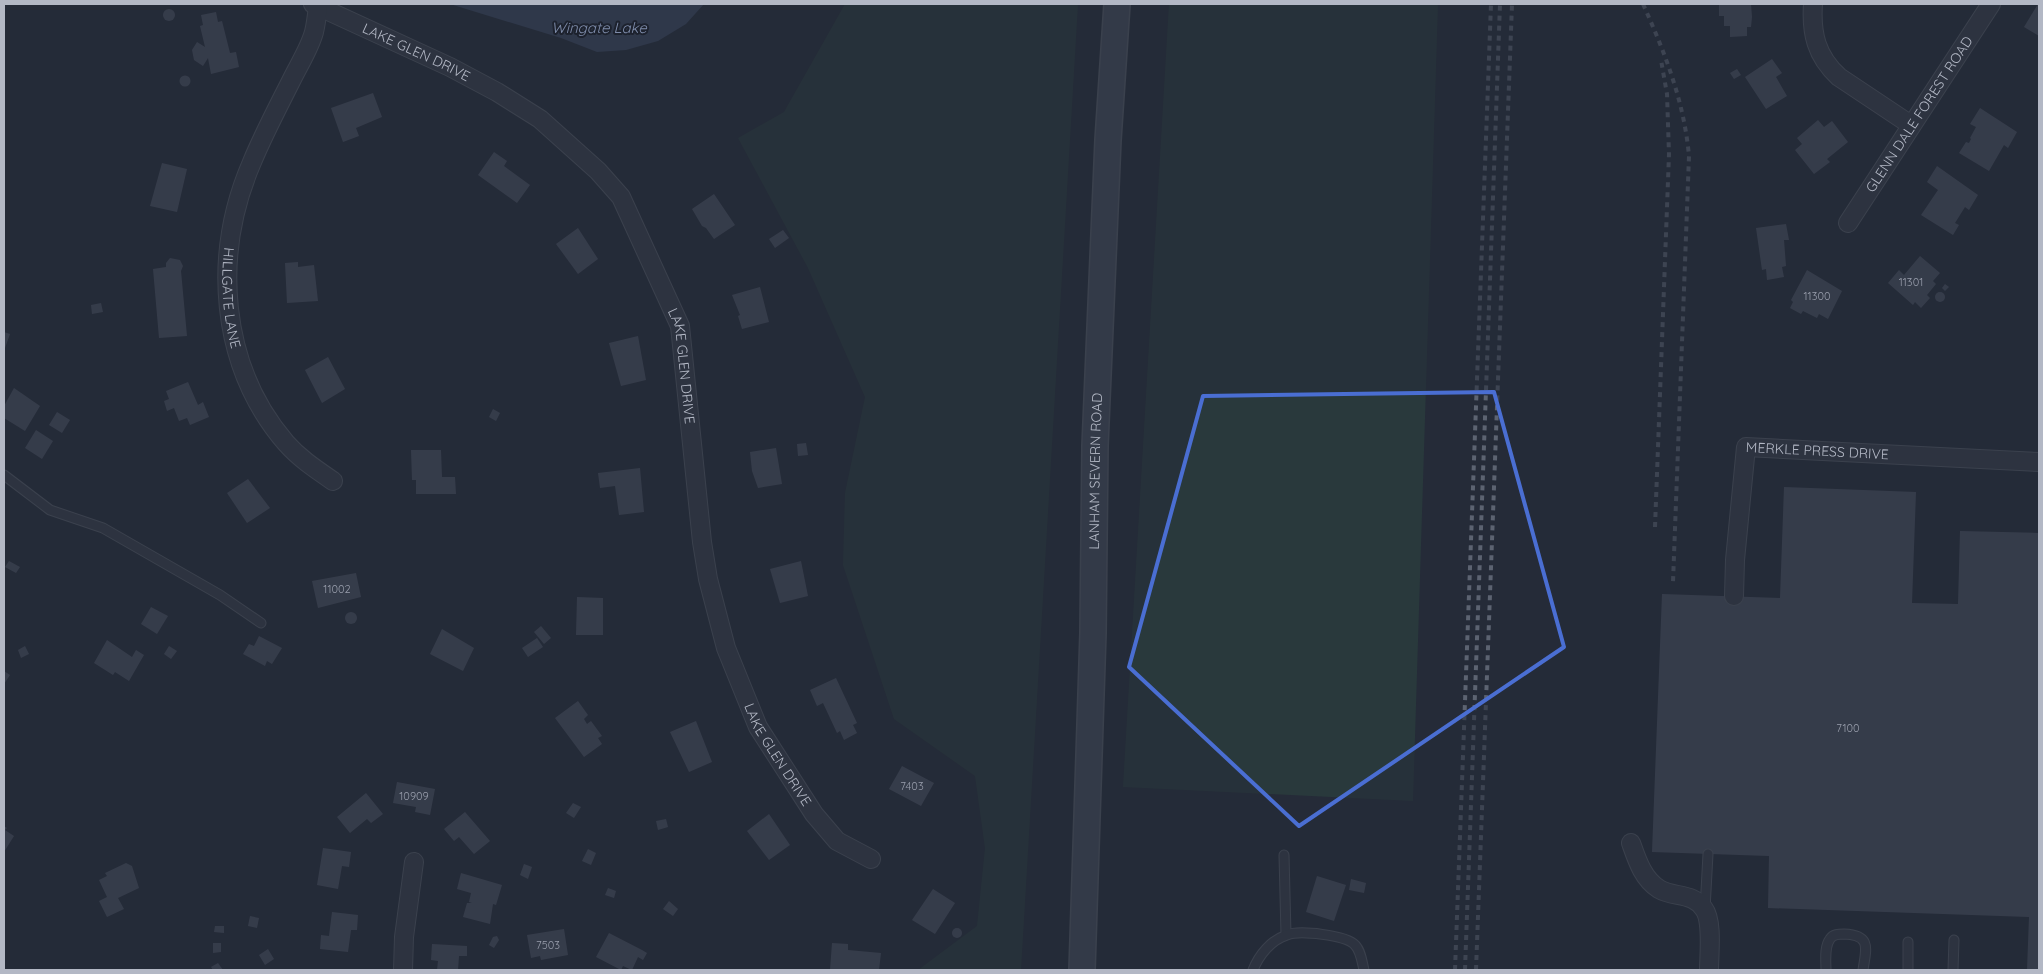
<svg xmlns="http://www.w3.org/2000/svg" width="2043" height="974" font-family="Quicksand,sans-serif">
<style>
.green{fill:#29393c}
.water{fill:#3c4760}
.building{fill:#4b5161}
.lines{fill:none;stroke-linecap:round;stroke-linejoin:round}
.lane-casing{stroke:#565b67;stroke-width:11}
.street-casing{stroke:#565b67;stroke-width:20}
.secondary-casing{stroke:#565b67;stroke-width:28}
.lane{stroke:#383d49;stroke-width:9}
.street{stroke:#383d49;stroke-width:18}
.secondary{stroke:#464c5b;stroke-width:25}
.rail{stroke:#5c6371;stroke-width:4;stroke-dasharray:5 5;stroke-linecap:butt}
.marked{fill:none;stroke:#4a6ed2;stroke-width:4;stroke-linejoin:round}
.labels{text-anchor:middle;stroke-width:4;stroke-linejoin:round;paint-order:stroke}
.number-label{font-size:11px;fill:#999eac}
.street-label{font-size:14px;fill:#b3b8c5;stroke:#1d222e}
.water-label{font-size:15px;font-style:italic;fill:#7e8caa;stroke:#1d222e}
</style>
<rect width="100%" height="100%" fill="#252b38"/>
<g class="green">
<path d="M845,4h233l-57,966h-103l59,-44 8,-78 -10,-72 -81,-57 -51,-154 2,-72 20,-96 -57,-129 -70,-130 46,-26z"/>
<path d="M1169,4h269l-25,797 -290,-14z"/>
</g>
<path class="water" d="M450,4h254l-18,20 -28,17 -32,9 -29,2 -36,-14z"/>
<g class="building">
<path d="M1719,4h32l1,13 -1,10h-4v9l-17,1v-11h-6v-10h-5z"/>
<path d="M2038,4h1v32l-15,-9z"/>
<circle cx="169" cy="15" r="6"/>
<path d="M216,12l2,10 4,-1 8,32 6,-1 3,15 -28,7 -3,-16 -5,8 -9,-6 -2,-10 5,-8 8,5 -5,-21 3,-1 -2,-10z"/>
<path d="M1772,59l10,14 -6,4 11,19 -21,13 -21,-32z"/>
<path d="M1737,69l4,6 -7,4 -4,-6z"/>
<circle cx="185" cy="81" r="5.5"/>
<path d="M373,93l9,24 -26,11 3,8 -16,6 -12,-34z"/>
<path d="M1980,108l37,24 -9,16 -4,-3 -15,26 -30,-18 7,-11 3,1 2,-4 -1,-1 6,-11 -6,-3z"/>
<path d="M1818,120l6,7 8,-6 16,21 -21,17 3,3 -16,12 -19,-24 7,-6 -5,-6z"/>
<path d="M494,152l13,9 -3,5 26,19 -13,18 -39,-28z"/>
<path d="M162,163l25,6 -10,43 -27,-6z"/>
<path d="M1937,166l41,29 -9,15 -4,-3 -10,16 4,2 -6,10 -32,-20 17,-25 -11,-8z"/>
<path d="M714,194l21,31 -21,14 -8,-11 -4,-2 -10,-17z"/>
<path d="M1786,224l3,16h-5l2,26 -4,1 2,10 -17,3 -1,-11 -4,1 -6,-42z"/>
<path d="M578,228l20,31 -20,15 -22,-30z"/>
<path d="M783,230l6,8 -14,10 -6,-9z"/>
<path d="M1920,256l20,17 -7,8 3,3 -9,11 3,3 -9,10 -6,-6 -2,3 -25,-22 11,-13 5,5z"/>
<path d="M170,258l10,2 3,6 -2,5 6,65 -28,2 -6,-69 13,-2v-4z"/>
<path d="M298,262v5l16,-2 4,36 -31,2 -2,-40z"/>
<path d="M1807,270l35,21 -14,28 -9,-5 -2,4 -14,-7 -2,3 -11,-6 3,-6 -2,-2z"/>
<path d="M1945,284l4,3 -4,4 -3,-3z"/>
<path d="M760,287l9,35 -27,7 -4,-13 2,-1 -8,-20z"/>
<circle cx="1940" cy="297" r="5"/>
<path d="M101,303l2,9 -11,2 -1,-9z"/>
<path d="M4,332l6,2 -5,14h-1z"/>
<path d="M638,336l8,44 -25,6 -12,-43z"/>
<path d="M328,357l17,32 -23,14 -17,-33z"/>
<path d="M188,382l10,23 5,-3 6,15 -19,8 -3,-7 -8,3 -5,-13 -7,3 -3,-10 5,-2 -3,-8z"/>
<path d="M14,388l26,18 -15,25 -21,-13v-12z"/>
<path d="M493,409l7,4 -4,8 -7,-4z"/>
<path d="M57,412l13,8 -8,13 -13,-8z"/>
<path d="M36,430l17,11 -11,18 -17,-11z"/>
<path d="M806,443l2,12 -10,1 -1,-12z"/>
<path d="M776,448l6,36 -24,4 -6,-17 -2,-19z"/>
<path d="M411,450h30l1,27h13l1,17h-40v-14h-4z"/>
<path d="M640,468l4,44 -25,3 -4,-29 -15,2 -2,-15z"/>
<path d="M248,479l22,29 -23,15 -20,-30z"/>
<path d="M1784,487l132,5 -4,111 46,1 2,-73 79,2v437h-12l2,-53 -261,-9 1,-52 -117,-4 10,-258 118,4z"/>
<path d="M9,561l11,6 -4,6 -11,-6z"/>
<path d="M801,561l7,35 -28,7 -10,-34z"/>
<path d="M356,573l5,24 -43,11 -6,-27z"/>
<path d="M577,597l26,1v37h-27z"/>
<path d="M151,607l17,9 -11,18 -16,-10z"/>
<circle cx="351" cy="618" r="6"/>
<path d="M541,626l10,12 -7,6 -10,-12z"/>
<path d="M442,629l32,19 -11,23 -33,-17z"/>
<path d="M259,636l23,12 -10,16 -5,-3 -2,5 -22,-12 6,-10 5,2z"/>
<path d="M537,638l6,9 -15,10 -6,-9z"/>
<path d="M107,640l25,17 4,-7 8,5 -15,26 -14,-9 -2,3 -19,-12z"/>
<path d="M25,646l4,8 -8,4 -3,-8z"/>
<path d="M169,646l8,5 -6,8 -7,-5z"/>
<path d="M4,671l6,4 -6,9z"/>
<path d="M836,678l21,45 -4,2 4,8 -13,7 -4,-9 -3,2 -14,-30 -6,3 -7,-16z"/>
<path d="M578,701l10,14 -4,4 3,5 4,-3 11,15 -4,2 4,6 -18,13 -29,-39z"/>
<path d="M696,721l16,41 -23,10 -19,-40z"/>
<path d="M902,766l32,17 -13,23 -32,-17z"/>
<path d="M397,782l38,7 -5,26 -15,-3 1,-5 -23,-4z"/>
<path d="M366,793l17,21 -12,9 -4,-4 -17,14 -13,-16z"/>
<path d="M573,803l8,4 -7,11 -8,-5z"/>
<path d="M465,812l25,29 -16,13 -15,-17 -5,4 -10,-12z"/>
<path d="M769,814l21,31 -21,15 -22,-29z"/>
<path d="M666,819l2,8 -10,3 -2,-9z"/>
<path d="M4,826l3,2 -2,2 9,6 -10,16z"/>
<path d="M323,848l28,4 -2,15 -7,-1 -4,23 -21,-4z"/>
<path d="M588,849l8,4 -5,12 -9,-4z"/>
<path d="M126,863l6,3 7,22 -21,10 6,11 -17,8 -8,-16 8,-4 -8,-17 8,-4 -2,-3z"/>
<path d="M524,864l8,3 -4,12 -8,-4z"/>
<path d="M461,873l41,12 -6,20 -3,-1 -3,20 -27,-7 4,-14h5l-3,-1 2,-9 -14,-4z"/>
<path d="M1317,876l29,9 -12,36 -28,-9z"/>
<path d="M1351,879l15,4 -2,10 -15,-3z"/>
<path d="M608,888l8,3 -2,7 -9,-3z"/>
<path d="M933,889l22,14 -20,31 -23,-14z"/>
<path d="M669,901l9,8 -5,7 -10,-7z"/>
<path d="M332,912l26,3 -1,15h-6l-3,22 -28,-3 1,-14 8,1z"/>
<path d="M250,916l9,2 -2,10 -9,-2z"/>
<path d="M215,926h9v7l-10,-1z"/>
<circle cx="957" cy="933" r="5"/>
<path d="M564,929l4,26 -27,5 -1,-4 -9,2 -4,-23z"/>
<path d="M609,933l33,17 5,3 -4,7 -5,-3 -6,13 -9,-4 -2,4 -25,-13z"/>
<path d="M497,936l2,4 -5,8 -5,-3 4,-8z"/>
<path d="M213,943h8v9l-8,1z"/>
<path d="M832,943l16,1v6l33,3 -2,17h-49z"/>
<path d="M432,944l35,2v10h-8l-1,14h-21l1,-9 -7,-1z"/>
<path d="M268,949l6,10 -9,6 -6,-10z"/>
<path d="M218,963l5,7h-10l-2,-3z"/>
</g>
<g class="lines">
<g class="lane-casing">
<g id="lane">
<path d="M4,475l46,35 53,18 117,67 41,28"/>
<path d="M1284,855l2,80"/>
<path d="M1705,909l3,-55"/>
<path d="M1253,970c6,-15 18,-30 34,-35 12,-5 59,0 68,10 6,6 7,17 9,25"/>
<path d="M1826,970c0,-9 -2,-23 4,-31 3,-5 9,-5 14,-5 28,1 22,15 19,36"/>
<path d="M1908,970v-28"/>
<path d="M1953,970l1,-30"/>
</g>
</g>
<g class="street-casing">
<g id="street">
<path id="s1" d="M313,4l137,63 47,25 43,27 58,52 23,26 59,129 22,216 6,37 18,69 32,79 56,87 23,27 34,18"/>
<path d="M1813,4c-2,29 3,52 26,73l72,48"/>
<path id="s2" d="M318,6c-1,9 -2,18 -4,26 -4,15 -14,31 -21,45 -14,28 -29,56 -41,85 -40,92 -33,203 34,281 14,16 31,27 47,38"/>
<path id="s3" d="M1848,223l143,-219"/>
<path id="s4" d="M1734,596l1,-36 11,-113 293,15"/>
<path d="M1631,843c6,17 12,36 28,46 15,9 34,3 45,20 9,12 5,46 5,61"/>
<path d="M403,970l1,-33 10,-75"/>
</g>
</g>
<g class="secondary-casing">
<g id="secondary">
<path id="s5" d="M1082,970l11,-337 2,-187 13,-306 9,-136"/>
</g>
</g>
<use href="#lane" class="lane"/>
<use href="#street" class="street"/>
<use href="#secondary" class="secondary"/>
<g class="rail">
<path d="M1643,4c22,49 41,97 46,152l-16,426"/>
<path d="M1655,527l14,-373 -2,-60 -6,-34"/>
<path d="M1455,970l36,-966"/>
<path d="M1465,970l35,-966"/>
<path d="M1476,970l36,-966"/>
</g>
</g>
<path d="M0 0H2043V974H0ZM1494,392l70,255 -265,179 -170,-159 74,-271z" fill="#252b38" fill-opacity=".55" fill-rule="evenodd"/>
<path class="marked" d="M1494,392l70,255 -265,179 -170,-159 74,-271z"/>
<g class="labels">
<g class="number-label">
<text x="1911" y="286">11301</text>
<text x="1817" y="300">11300</text>
<text x="337" y="593">11002</text>
<text x="1848" y="732">7100</text>
<text x="912" y="790">7403</text>
<text x="414" y="800">10909</text>
<text x="548" y="949">7503</text>
</g>
<g class="street-label">
<text dy="5" stroke="none"><textPath href="#s1" startOffset="114">LAKE GLEN DRIVE</textPath></text>
<text dy="5" stroke="none"><textPath href="#s3" startOffset="130">GLENN DALE FOREST ROAD</textPath></text>
<text dy="5" stroke="none"><textPath href="#s2" startOffset="310">HILLGATE LANE</textPath></text>
<text dy="5" stroke="none"><textPath href="#s1" startOffset="549">LAKE GLEN DRIVE</textPath></text>
<text dy="5" stroke="none"><textPath href="#s4" startOffset="221">MERKLE PRESS DRIVE</textPath></text>
<text dy="5" stroke="none"><textPath href="#s5" startOffset="499">LANHAM SEVERN ROAD</textPath></text>
<text dy="5" stroke="none"><textPath href="#s1" startOffset="954">LAKE GLEN DRIVE</textPath></text>
</g>
<g class="water-label">
<text x="599" y="33">Wingate Lake</text>
</g>
</g>
<rect width="2043" height="974" fill="none" stroke="#b3b8c5" stroke-width="10"/>
</svg>
